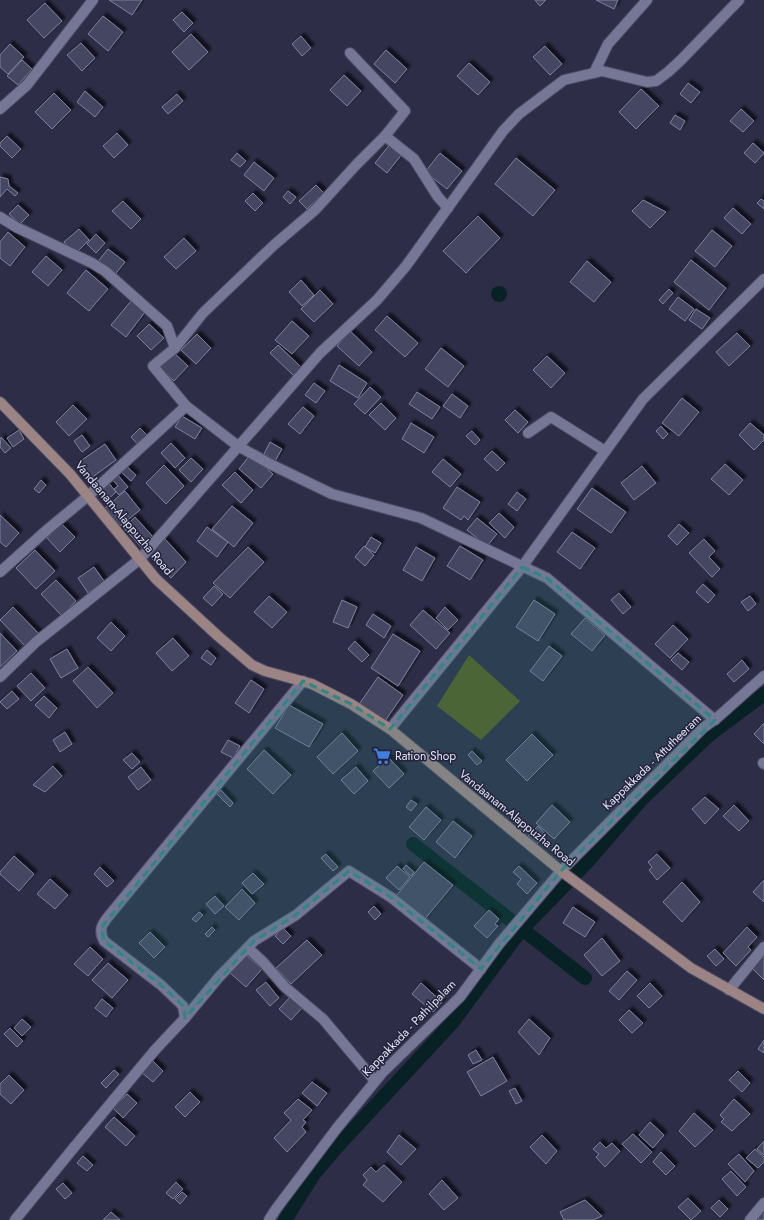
<svg xmlns="http://www.w3.org/2000/svg" width="764" height="1220" font-family="Jost,sans-serif">
<style>
.green{fill:#545d25}
.water{fill:#072124}
.lines{fill:none;stroke-linecap:round;stroke-linejoin:round}
.canal{stroke:#072124;stroke-width:14}
.building{fill:#454662;stroke:#7e809e;filter:url(#shadow)}
.minor-casing{stroke:#4b4b61;stroke-width:12}
.secondary-casing{stroke:#4b4b61;stroke-width:12}
.minor{stroke:#767796;stroke-width:10}
.secondary{stroke:#9c8384;stroke-width:10}
.marked{fill:#2f8682;fill-opacity:0.2;stroke:#2f8682;stroke-width:3;stroke-dasharray:8 5;stroke-linejoin:round}
.labels{text-anchor:middle;stroke-width:3;stroke-linejoin:round;paint-order:stroke}
.street-label{font-size:12px;fill:#e2e3f4;stroke:#23233d}
.poi-label{font-size:12px;fill:#e2e3f4;stroke:#23233d;text-anchor:start}
</style>
<defs>
<filter id="shadow"><feDropShadow dx="3.5" dy="-3.5" stdDeviation="1" flood-color="#0009"/></filter>
</defs>
<rect width="100%" height="100%" fill="#2d2d47"/>
<path class="green" d="M469,655l51,46 -39,39 -44,-34z"/>
<circle class="water" cx="499" cy="294" r="8"/>
<g class="lines">
<g class="canal">
<path d="M413,844l172,134"/>
<path d="M285,1220l29,-46 22,-26 116,-125 70,-94 68,-70 52,-60 66,-63 56,-42"/>
</g>
</g>
<g class="building">
<path d="M109,0h33l-10,15z"/>
<path d="M535,0h11l-6,6z"/>
<path d="M596,0h22l-4,9z"/>
<path d="M45,3l17,18 -18,17 -17,-18z"/>
<path d="M182,12l11,11 -9,9 -11,-12z"/>
<path d="M103,16l20,16 -15,19 -20,-17z"/>
<path d="M191,34l17,18 -19,18 -17,-18z"/>
<path d="M301,36l10,12 -9,8 -10,-12z"/>
<path d="M81,43l14,15 -13,13 -15,-16z"/>
<path d="M10,44l14,13 -16,17 -8,-7v-12z"/>
<path d="M545,46l17,18 -12,11 -17,-18z"/>
<path d="M386,50l21,19 -12,14 -21,-19z"/>
<path d="M22,60l10,9 -14,16 -11,-9z"/>
<path d="M469,63l21,19 -12,13 -21,-19z"/>
<path d="M344,75l17,16 -14,15 -17,-16z"/>
<path d="M688,83l12,9 -9,11 -11,-9z"/>
<path d="M641,89l18,17 -23,23 -17,-17z"/>
<path d="M85,91l18,16 -8,10 -18,-15z"/>
<path d="M54,93l17,17 -19,19 -17,-17z"/>
<path d="M177,94l6,7 -15,13 -6,-7z"/>
<path d="M741,109l13,12 -11,11 -13,-11z"/>
<path d="M675,115l10,6 -5,9 -10,-7z"/>
<path d="M117,133l11,12 -14,13 -11,-12z"/>
<path d="M7,136l14,13 -9,9 -12,-12v-3z"/>
<path d="M391,143l12,10 -16,20 -12,-10z"/>
<path d="M753,143l11,10 -9,10 -11,-10z"/>
<path d="M237,153l9,8 -6,6 -9,-7z"/>
<path d="M440,153l22,18 -15,18 -22,-17z"/>
<path d="M516,158l39,32 -22,26 -38,-32z"/>
<path d="M254,162l20,16 -10,13 -20,-16z"/>
<path d="M0,177l8,2 1,7 9,7 -3,3 -8,-7 -7,8z"/>
<path d="M316,185l8,8 -17,16 -8,-8z"/>
<path d="M288,191l8,6 -6,7 -7,-7z"/>
<path d="M253,193l10,10 -8,8 -10,-10z"/>
<path d="M761,199l3,2v8l-7,-6z"/>
<path d="M643,200l23,12 -16,16 -18,-17z"/>
<path d="M123,201l18,18 -10,10 -19,-18z"/>
<path d="M18,205l11,10 -9,9 -11,-10z"/>
<path d="M733,208l18,16 -9,10 -18,-16z"/>
<path d="M478,216l22,22 -34,35 -23,-22z"/>
<path d="M79,229l10,11 -14,14 -11,-12z"/>
<path d="M712,230l20,16 -17,21 -20,-16z"/>
<path d="M8,232l17,15 -15,19 -10,-8v-16z"/>
<path d="M96,234l9,9 -9,10 -9,-9z"/>
<path d="M184,238l12,13 -20,18 -12,-12z"/>
<path d="M108,249l17,13 -12,15 -17,-13z"/>
<path d="M46,256l16,14 -14,16 -16,-14z"/>
<path d="M691,260l35,28 -17,22 -35,-28z"/>
<path d="M587,261l24,21 -17,20 -24,-20z"/>
<path d="M86,270l22,19 -19,22 -22,-18z"/>
<path d="M301,280l13,15 -12,11 -13,-14z"/>
<path d="M669,289l4,4 -10,11 -4,-4z"/>
<path d="M320,290l13,14 -19,18 -13,-13z"/>
<path d="M678,297l16,12 -9,12 -16,-12z"/>
<path d="M131,301l14,11 -19,25 -15,-12z"/>
<path d="M696,309l14,9 -8,11 -13,-9z"/>
<path d="M387,316l31,27 -13,14 -30,-27z"/>
<path d="M292,321l17,15 -17,18 -17,-14z"/>
<path d="M149,324l15,14 -13,12 -14,-14z"/>
<path d="M350,331l22,21 -13,14 -22,-20z"/>
<path d="M737,333l13,13 -21,20 -13,-14z"/>
<path d="M197,334l14,14 -15,16 -15,-14z"/>
<path d="M278,345l23,22 -8,8 -23,-22z"/>
<path d="M441,348l23,18 -16,21 -23,-18z"/>
<path d="M173,352l15,14 -14,15 -15,-14z"/>
<path d="M547,356l18,17 -14,15 -18,-18z"/>
<path d="M339,365l28,18 -9,15 -28,-17z"/>
<path d="M314,383l11,8 -9,12 -11,-8z"/>
<path d="M370,387l11,10 -16,17 -11,-10z"/>
<path d="M417,392l23,15 -8,12 -23,-15z"/>
<path d="M452,394l16,12 -8,12 -17,-12z"/>
<path d="M682,398l17,14 -20,24 -17,-13z"/>
<path d="M381,403l15,15 -11,12 -16,-15z"/>
<path d="M73,405l14,14 -18,17 -13,-14z"/>
<path d="M303,407l11,9 -14,18 -12,-10z"/>
<path d="M515,410l13,12 -10,11 -13,-13z"/>
<path d="M182,416l20,12 -7,11 -20,-12z"/>
<path d="M411,423l23,14 -10,16 -22,-14z"/>
<path d="M750,423l14,12v5l-10,10 -15,-15z"/>
<path d="M661,426l7,8 -5,5 -7,-8z"/>
<path d="M140,428l9,9 -10,9 -8,-9z"/>
<path d="M19,430l5,9 -11,8 -6,-9z"/>
<path d="M472,431l8,9 -5,5 -9,-9z"/>
<path d="M82,435l8,11 -8,6 -8,-11z"/>
<path d="M1,437l10,11 -6,5 -5,-6z"/>
<path d="M270,442l12,7 -7,12 -11,-7z"/>
<path d="M171,443l14,15 -10,10 -14,-15z"/>
<path d="M105,444l11,16 -25,18 -12,-16z"/>
<path d="M492,451l13,12 -8,8 -13,-12z"/>
<path d="M250,455l23,19 -12,14 -22,-19z"/>
<path d="M191,458l12,11 -12,13 -12,-12z"/>
<path d="M443,459l18,15 -11,13 -18,-15z"/>
<path d="M725,464l18,16 -14,15 -18,-16z"/>
<path d="M125,465l11,10 -5,6 -11,-10z"/>
<path d="M164,465l20,21 -18,18 -20,-21z"/>
<path d="M642,466l14,17 -22,17 -13,-17z"/>
<path d="M235,472l18,18 -12,13 -19,-18z"/>
<path d="M116,473l12,14 -9,8 -5,-6 4,-3 -7,-8z"/>
<path d="M41,480l5,5 -7,8 -5,-4z"/>
<path d="M107,481l9,11 -11,10 -9,-11z"/>
<path d="M457,487l23,15 -12,18 -4,-4 -3,4 -18,-12z"/>
<path d="M592,488l34,24 -15,21 -34,-24z"/>
<path d="M125,491l15,19 -20,16 -15,-18z"/>
<path d="M517,492l9,7 -9,12 -9,-7z"/>
<path d="M232,506l21,17 -19,24 -22,-18z"/>
<path d="M499,513l15,14 -9,11 -16,-15z"/>
<path d="M0,515l19,18 -13,14 -6,-5z"/>
<path d="M135,517l19,21 -11,11 -19,-21z"/>
<path d="M477,518l20,16 -10,12 -20,-16z"/>
<path d="M61,523l14,14 -15,15 -13,-14z"/>
<path d="M679,524l10,9 -12,12 -9,-9z"/>
<path d="M207,527l21,15 -11,15 -20,-16z"/>
<path d="M572,532l23,16 -15,21 -23,-17z"/>
<path d="M371,537l10,6 -6,10 -10,-6z"/>
<path d="M165,539l21,23 -15,16 -23,-23z"/>
<path d="M704,539l11,12 -6,6 11,12 -8,8 -23,-24z"/>
<path d="M364,546l10,9 -9,11 -10,-9z"/>
<path d="M460,546l23,14 -13,20 -23,-14z"/>
<path d="M248,547l16,15 -34,36 -17,-15z"/>
<path d="M416,547l19,11 -13,23 -19,-11z"/>
<path d="M35,550l20,21 -19,18 -20,-21z"/>
<path d="M94,567l10,14 -16,12 -10,-15z"/>
<path d="M56,580l20,21 -14,15 -21,-22z"/>
<path d="M703,584l12,11 -7,8 -12,-11z"/>
<path d="M214,586l9,8 -11,12 -9,-8z"/>
<path d="M619,593l12,14 -8,7 -12,-14z"/>
<path d="M269,596l18,16 -15,16 -18,-16z"/>
<path d="M750,596l6,8 -8,7 -7,-9z"/>
<path d="M342,600l15,7 -9,21 -15,-6z"/>
<path d="M534,600l21,14 -17,27 -22,-14z"/>
<path d="M13,607l28,29 -13,13 -28,-29z"/>
<path d="M445,607l13,13 -10,10 -12,-12z"/>
<path d="M423,610l27,23 -14,16 -26,-24z"/>
<path d="M373,614l18,12 -7,12 -18,-13z"/>
<path d="M585,618l20,17 -13,16 -21,-17z"/>
<path d="M111,622l14,14 -14,15 -14,-13z"/>
<path d="M673,625l15,14 -18,19 -15,-14z"/>
<path d="M0,633l17,18 -17,16z"/>
<path d="M393,634l27,17 -22,35 -27,-18z"/>
<path d="M173,638l16,18 -17,15 -16,-18z"/>
<path d="M355,641l14,14 -7,7 -14,-13z"/>
<path d="M549,646l13,10 -19,25 -13,-10z"/>
<path d="M67,649l11,19 -17,10 -11,-19z"/>
<path d="M207,650l9,8 -5,7 -10,-7z"/>
<path d="M678,653l11,9 -7,8 -11,-10z"/>
<path d="M742,660l7,9 -15,13 -7,-8z"/>
<path d="M88,667l25,26 -16,15 -24,-27z"/>
<path d="M31,673l14,15 -14,13 -14,-15z"/>
<path d="M378,677l25,18 -18,26 -25,-18z"/>
<path d="M251,680l13,9 -15,24 -14,-10z"/>
<path d="M12,691l7,8 -12,10 -7,-7z"/>
<path d="M44,696l13,12 -8,10 -14,-13z"/>
<path d="M289,705l34,19 -14,23 -34,-19z"/>
<path d="M764,723v21l-10,-10z"/>
<path d="M65,732l7,12 -12,8 -7,-12z"/>
<path d="M342,733l16,18 -25,23 -16,-17z"/>
<path d="M532,734l21,21 -26,26 -21,-21z"/>
<path d="M228,740l12,6 -7,12 -12,-6z"/>
<path d="M264,750l27,25 -18,19 -26,-25z"/>
<path d="M472,751l10,10 -5,4 -9,-10z"/>
<path d="M132,753l8,9 -8,7 -9,-9z"/>
<path d="M388,757l16,17 -15,14 -16,-17z"/>
<path d="M53,766l9,10 -17,16 -12,-7z"/>
<path d="M141,767l10,13 -13,10 -10,-13z"/>
<path d="M356,767l12,14 -14,13 -13,-14z"/>
<path d="M221,790l12,13 -3,4 -13,-13z"/>
<path d="M705,797l14,12 -14,15 -13,-15z"/>
<path d="M411,800l6,4 -6,7 -5,-4z"/>
<path d="M552,805l18,17 -16,17 -18,-16z"/>
<path d="M734,805l15,16 -10,10 -16,-15z"/>
<path d="M426,807l15,13 -17,20 -15,-13z"/>
<path d="M453,821l19,15 -17,22 -19,-16z"/>
<path d="M538,826l8,9 -9,9 -9,-8z"/>
<path d="M326,854l12,13 -5,4 -12,-13z"/>
<path d="M657,854l13,14 -13,12 -8,-10 3,-3 -4,-5z"/>
<path d="M14,856l20,18 -15,17 -19,-17v-2z"/>
<path d="M424,862l29,23 -29,35 -28,-24z"/>
<path d="M406,865l8,7 -3,4 -8,-7z"/>
<path d="M397,866l13,11 -11,13 -13,-12z"/>
<path d="M519,866l18,17 -10,11 -10,-10 4,-5 -8,-7z"/>
<path d="M100,867l14,14 -7,6 -13,-13z"/>
<path d="M253,873l11,11 -12,10 -10,-11z"/>
<path d="M50,879l18,16 -13,14 -18,-15z"/>
<path d="M764,880v22l-11,-10z"/>
<path d="M682,882l18,20 -18,20 -19,-20z"/>
<path d="M242,889l13,14 -16,17 -14,-13z"/>
<path d="M215,896l9,10 -9,8 -9,-10z"/>
<path d="M374,906l7,8 -6,6 -7,-8z"/>
<path d="M573,907l22,15 -10,15 -22,-14z"/>
<path d="M489,910l10,9 -4,5 3,2 -11,12 -13,-12z"/>
<path d="M199,912l4,3 -7,7 -4,-3z"/>
<path d="M212,927l3,3 -7,7 -3,-3z"/>
<path d="M747,927l10,10 -9,10 3,3 -15,16 -13,-13z"/>
<path d="M283,928l8,8 -8,8 -8,-8z"/>
<path d="M150,932l15,15 -11,11 -15,-15z"/>
<path d="M602,938l18,23 -18,15 -18,-21z"/>
<path d="M307,940l15,15 -31,29 -15,-16z"/>
<path d="M90,947l13,12 -15,17 -14,-12z"/>
<path d="M715,949l9,10 -8,7 -9,-10z"/>
<path d="M245,954l17,15 -16,18 -17,-15z"/>
<path d="M764,955v25l-13,-13z"/>
<path d="M108,963l20,17 -16,18 -20,-18z"/>
<path d="M627,971l10,9 -18,20 -10,-9z"/>
<path d="M266,982l13,16 -9,8 -14,-16z"/>
<path d="M421,983l21,19 -9,10 -21,-18z"/>
<path d="M650,983l12,13 -13,12 -12,-12z"/>
<path d="M290,997l12,11 -11,12 -12,-11z"/>
<path d="M102,999l11,9 -7,9 -11,-9z"/>
<path d="M629,1010l14,13 -11,10 -13,-13z"/>
<path d="M22,1019l9,8 -9,9 -8,-8z"/>
<path d="M529,1019l21,19 -11,17 -21,-23z"/>
<path d="M10,1028l13,13 -6,6 -13,-13z"/>
<path d="M764,1040v13l-6,-4z"/>
<path d="M476,1050l6,10 -9,4 -5,-9z"/>
<path d="M493,1057l14,24 -26,15 -14,-24z"/>
<path d="M152,1060l11,11 -10,11 -12,-10z"/>
<path d="M114,1070l5,4 -13,14 -5,-5z"/>
<path d="M738,1071l12,12 -8,9 -13,-12z"/>
<path d="M9,1075l15,15 -13,14 -11,-10v-10z"/>
<path d="M312,1082l15,11 -10,13 -15,-13z"/>
<path d="M515,1088l7,13 -6,3 -7,-13z"/>
<path d="M190,1092l10,10 -15,15 -10,-10z"/>
<path d="M127,1094l10,9 -14,15 -10,-10z"/>
<path d="M298,1099l14,11 -9,10 3,2 -4,5 4,5 -19,20 -13,-14 17,-18 -7,-7z"/>
<path d="M734,1099l16,15 -18,17 -11,-9 3,-3 -4,-4z"/>
<path d="M694,1113l19,17 -18,17 -16,-16z"/>
<path d="M114,1117l21,19 -9,10 -21,-19z"/>
<path d="M650,1122l14,13 -11,13 -14,-13z"/>
<path d="M633,1134l19,18 -11,11 -19,-19z"/>
<path d="M399,1135l17,14 -15,16 -14,-13z"/>
<path d="M542,1135l15,16 -11,13 -16,-17z"/>
<path d="M764,1141v14l-7,-6z"/>
<path d="M600,1142l6,6 6,-5 8,8 -15,16 -9,-10 3,-3 -6,-5z"/>
<path d="M755,1149l9,8v5l-6,6 -12,-10z"/>
<path d="M661,1152l14,14 -9,9 -13,-13z"/>
<path d="M739,1154l15,17 -9,11 -17,-18z"/>
<path d="M83,1156l10,9 -6,6 -10,-8z"/>
<path d="M384,1165l18,17 -19,20 -20,-17 4,-5 -4,-5 8,-8 5,5z"/>
<path d="M731,1171l15,16 -9,9 -15,-17z"/>
<path d="M442,1180l16,18 -14,12 -15,-16z"/>
<path d="M176,1182l7,7 -10,10 -7,-6z"/>
<path d="M63,1183l9,10 -7,6 -9,-10z"/>
<path d="M182,1192l5,4 -7,8 -5,-5z"/>
<path d="M688,1198l13,13 -10,9 -13,-13z"/>
<path d="M585,1200l17,16 -9,4h-29l-4,-8z"/>
<path d="M719,1200l9,9 -8,8 -9,-9z"/>
<path d="M111,1212l9,8h-17z"/>
<path d="M764,1212v8h-5l-2,-2z"/>
</g>
<g class="lines">
<g class="minor-casing">
<g id="minor">
<path d="M594,73l14,-29 39,-44"/>
<path d="M0,109l27,-24 66,-85"/>
<path d="M385,136l29,23 24,38 10,11"/>
<path d="M0,217l16,10 76,36 13,8 62,55 8,22 -22,18 33,40 -98,90 -40,33 -48,43"/>
<path d="M175,348l28,-35 71,-68 41,-35 41,-45 29,-29 20,-25 -55,-58"/>
<path d="M186,406l52,40 32,18 62,30 89,24 126,60 168,142"/>
<path d="M528,433l23,-16 54,34"/>
<path d="M0,677l36,-35 104,-83 180,-206 57,-53 29,-34 97,-135 16,-17 45,-34 38,-9 45,11 9,-1 12,-9 13,-12 58,-60"/>
<path d="M390,729l132,-162 121,-168 121,-120"/>
<path d="M763,763l1,1"/>
<path d="M248,948l15,14 22,25 38,32 52,62"/>
<path d="M729,990l35,-43"/>
<path d="M185,1018l34,-41 35,-36 42,-26 53,-44 43,27 89,71"/>
<path d="M15,1220l56,-69 84,-101 30,-32 -2,-12 -22,-21 -57,-44c-7,-13 0,-19 8,-29l191,-231"/>
<path d="M269,1220l7,-11 61,-81 45,-55 78,-76 39,-53 62,-73 142,-143 15,-11 46,-41"/>
<path d="M750,1220l14,-17"/>
</g>
</g>
<g class="secondary-casing">
<path id="secondary" d="M0,402l70,72 86,105 62,57 34,29 13,6 47,13 39,20 39,25 171,142 130,97 73,41"/>
</g>
<use href="#minor" class="minor"/>
<use href="#secondary" class="secondary"/>
</g>
<path class="marked" d="M522,567l25,11 168,142 -154,151 -80,98 -89,-71 -43,-27 -53,44 -42,26 -69,77 -2,-12 -22,-21 -57,-44 -3,-13 202,-247 48,23 39,25z"/>
<defs>
<g id="supermarket-bare" transform="scale(1.38)"><path d="M-6-5.5h2.5l.6 2H6L4.5 2H-2.5L-4.4-4H-6ZM-1.5 3.2a1.3 1.3 0 1 0 .1 0ZM3 3.2a1.3 1.3 0 1 0 .1 0Z" fill="#3f7fe0" stroke="#23233d" stroke-width="2.5" paint-order="stroke"/></g>
</defs>
<g fill-rule="evenodd">
<use href="#supermarket-bare" x="382" y="756"/>
</g>
<g class="labels">
<g class="street-label">
<text transform="translate(124 518) rotate(50)" y="4">Vandaanam-Alappuzha Road</text>
<text transform="translate(652 762) rotate(-44)" y="4">Kappakkada - Attutheeram</text>
<text transform="translate(517 818) rotate(39)" y="4">Vandaanam-Alappuzha Road</text>
<text transform="translate(409 1028) rotate(-46)" y="4">Kappakkada - Pathilpalam</text>
</g>
<g class="poi-label">
<text x="395" y="760">Ration Shop</text>
</g>
</g>
</svg>
